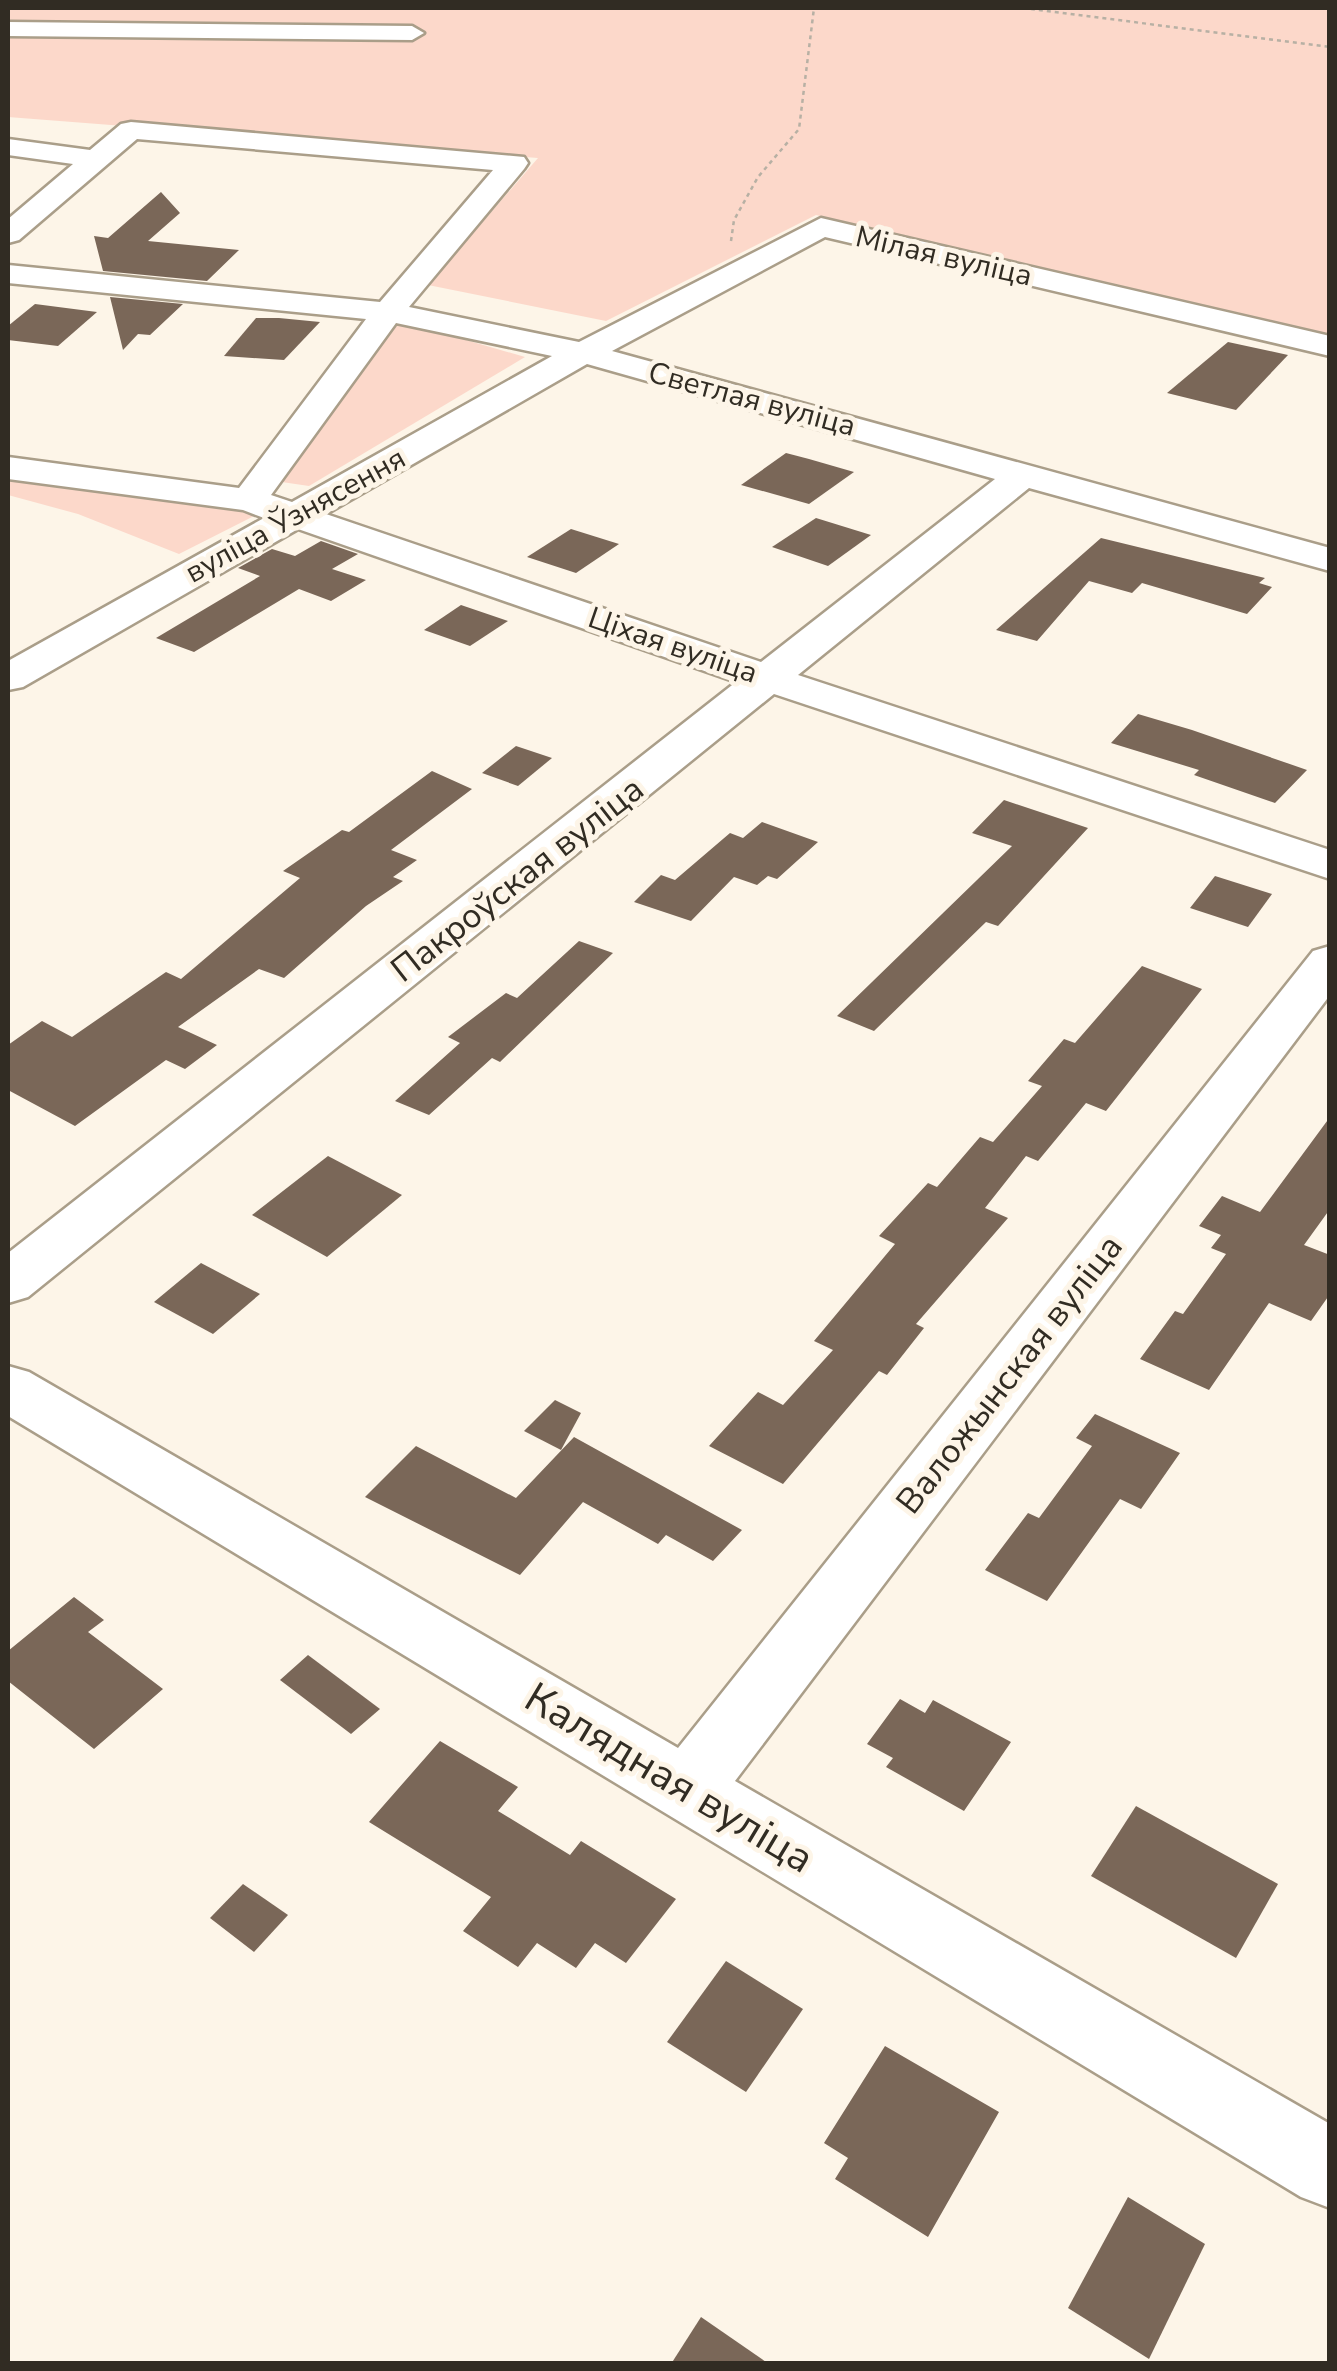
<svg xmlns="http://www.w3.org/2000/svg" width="1337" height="2371" font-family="'Nunito Sans',sans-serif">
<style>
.green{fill:#fcd8ca}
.building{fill:#7a6758}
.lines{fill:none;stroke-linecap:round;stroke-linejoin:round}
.minor-casing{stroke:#aa9e89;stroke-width:5}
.path{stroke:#b7b0a4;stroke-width:2.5;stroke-dasharray:4 4;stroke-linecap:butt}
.minor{fill:#fff;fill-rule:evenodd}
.labels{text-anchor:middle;stroke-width:10;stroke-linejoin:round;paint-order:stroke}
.far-street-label{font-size:30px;fill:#312c23;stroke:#fdf5e8}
.street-label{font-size:35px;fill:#312c23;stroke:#fdf5e8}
.near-street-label{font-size:42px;fill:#312c23;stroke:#fdf5e8}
</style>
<rect width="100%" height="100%" fill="#fdf5e8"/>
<g class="green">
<path d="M8,8h1321v327l-513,-120 -210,106 -178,-36 110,-127 -530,-41z"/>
<path d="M397,320l128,37 -216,129 -34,-5z"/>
<path d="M8,479l95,8 159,25 -83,42 -101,-40 -70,-19z"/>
</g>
<g class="building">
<path d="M161,192l19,21 -32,28 91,9 -32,31 -104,-10 -9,-35 14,2z"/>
<path d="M110,297l73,7 -33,31 -12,-1 -15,16z"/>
<path d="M35,304l62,8 -39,34 -50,-6v-14z"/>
<path d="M256,318h23l41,4 -36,38 -60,-4z"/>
<path d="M1228,342l60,13 -52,55 -69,-17z"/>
<path d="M786,453l23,6 45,13 -45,32 -68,-19z"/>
<path d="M816,518l55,17 -43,31 -56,-19z"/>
<path d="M571,529l48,15 -43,29 -49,-16z"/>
<path d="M1101,538l164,40 -6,5 13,4 -25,27 -105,-31 -10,10 -43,-12 -52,60 -41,-11z"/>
<path d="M321,541l37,13 -26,15 34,11 -35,21 -32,-12 -105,63 -38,-14 104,-62 -22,-8 34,-19 23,7z"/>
<path d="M461,605l47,16 -38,25 -46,-16z"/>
<path d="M1138,714l54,16 115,40 -32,33 -81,-28 5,-5 -88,-27z"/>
<path d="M516,746l36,12 -34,28 -36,-13z"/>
<path d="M432,771l40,18 -81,61 26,10 -24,17 10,4 -37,25 -82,72 -25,-9 -81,58 39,18 -32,24 -19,-9 -91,66 -67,-36v-45l34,-24 30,16 94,-65 15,7 119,-101 -17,-7 59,-41 7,2z"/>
<path d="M1004,800l84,28 -90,98 -12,-4 -112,109 -37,-15 175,-170 -40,-13z"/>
<path d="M762,822l56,20 -41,37 -9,-3 -11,9 -23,-8 -43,44 -57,-19 27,-27 14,5 55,-47 13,5z"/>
<path d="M1215,876l57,18 -24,33 -58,-19z"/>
<path d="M579,941l34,12 -113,109 -8,-4 -63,57 -34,-14 65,-58 -12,-6 58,-44 11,5z"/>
<path d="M1142,966l60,23 -96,122 -20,-8 -48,58 -12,-5 -41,52 23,10 -92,106 8,4 -37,47 -8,-4 -96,113 -74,-38 49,-54 25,13 50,-55 -19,-9 81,-97 -16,-8 49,-53 9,4 43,-50 13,5 49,-56 -14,-5 36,-42 11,4z"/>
<path d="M1330,1117v92l-26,36 26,10v39l-19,27 -42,-18 -60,87 -69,-31 35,-48 8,3 43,-60 -15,-6 10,-13 -22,-9 23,-30 38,16z"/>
<path d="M328,1156l74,39 -75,62 -75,-42z"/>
<path d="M201,1263l59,31 -47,40 -59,-32z"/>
<path d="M555,1400l26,13 -20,37 -37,-19z"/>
<path d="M1095,1414l85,39 -39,56 -21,-10 -73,102 -62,-31 43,-57 11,5 53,-72 -16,-8z"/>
<path d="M574,1437l168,93 -29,31 -47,-26 -8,9 -75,-42 -63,73 -155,-78 51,-51 100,52z"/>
<path d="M74,1597l30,23 -16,12 75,57 -69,60 -86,-68v-30z"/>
<path d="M308,1655l72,54 -29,25 -71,-54z"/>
<path d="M900,1699l25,14 8,-13 78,42 -47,69 -78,-44 7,-9 -26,-14z"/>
<path d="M440,1741l78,46 -20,24 72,44 11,-14 95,58 -50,64 -31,-20 -19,25 -39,-25 -19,24 -55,-36 28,-34 -122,-75z"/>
<path d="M1136,1806l142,78 -42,74 -145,-82z"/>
<path d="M243,1884l45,31 -34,37 -44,-34z"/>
<path d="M726,1961l77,48 -57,83 -79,-50z"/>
<path d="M885,2046l114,66 -71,125 -93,-58 13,-21 -24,-15z"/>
<path d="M1128,2197l77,47 -56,115 -81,-51z"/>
<path d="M701,2317l68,47h-98z"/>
</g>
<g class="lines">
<g class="minor-casing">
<g id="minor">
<path d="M8,22l404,4 12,7 -12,7 -404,-4z"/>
<path d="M131,122l393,35 4,6 -4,6 -115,138 170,35 242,-124 509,118v20l-505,-119 -213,114 718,197v23l-301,-83 -231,187 532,175v29l-556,-185 -746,603 -20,6v-50l728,-571 -438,-153 -275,158 -15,3v-29l256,-143 -21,-8 -235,-31v-22l231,31 127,-169 -358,-36v-18l372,37 113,-132 -356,-31 -118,101 -11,3v-24l65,-55 -65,-9v-16l82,11 31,-26zM396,323l156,33 -260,146 -21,-7zM587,364l408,115 -234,183 -435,-148z"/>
<path d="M1330,946v49l-595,786 595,343v84l-29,-11 -1293,-781v-50l21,6 649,376 635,-797z"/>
</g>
</g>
<g class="path">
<path d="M1023,8l307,39"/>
<path d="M731,241l3,-21 24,-43 41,-48 15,-121"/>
</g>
<use href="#minor" class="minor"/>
</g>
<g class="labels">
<g class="far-street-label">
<text transform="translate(944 256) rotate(13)" y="10">Мілая вуліца</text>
<text transform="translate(752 399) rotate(15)" y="10">Светлая вуліца</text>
<text transform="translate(295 515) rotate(-29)" y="10">вуліца Ўзнясення</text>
<text transform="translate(673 645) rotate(19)" y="10">Ціхая вуліца</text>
</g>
<g class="street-label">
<text transform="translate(517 879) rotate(-38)" y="12">Пакроўская вуліца</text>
<text transform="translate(1009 1374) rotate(-52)" y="12">Валожынская вуліца</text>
</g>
<g class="near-street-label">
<text transform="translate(670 1777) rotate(31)" y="15">Калядная вуліца</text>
</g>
</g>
<rect width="1337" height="2371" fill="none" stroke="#312c23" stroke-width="20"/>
</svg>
